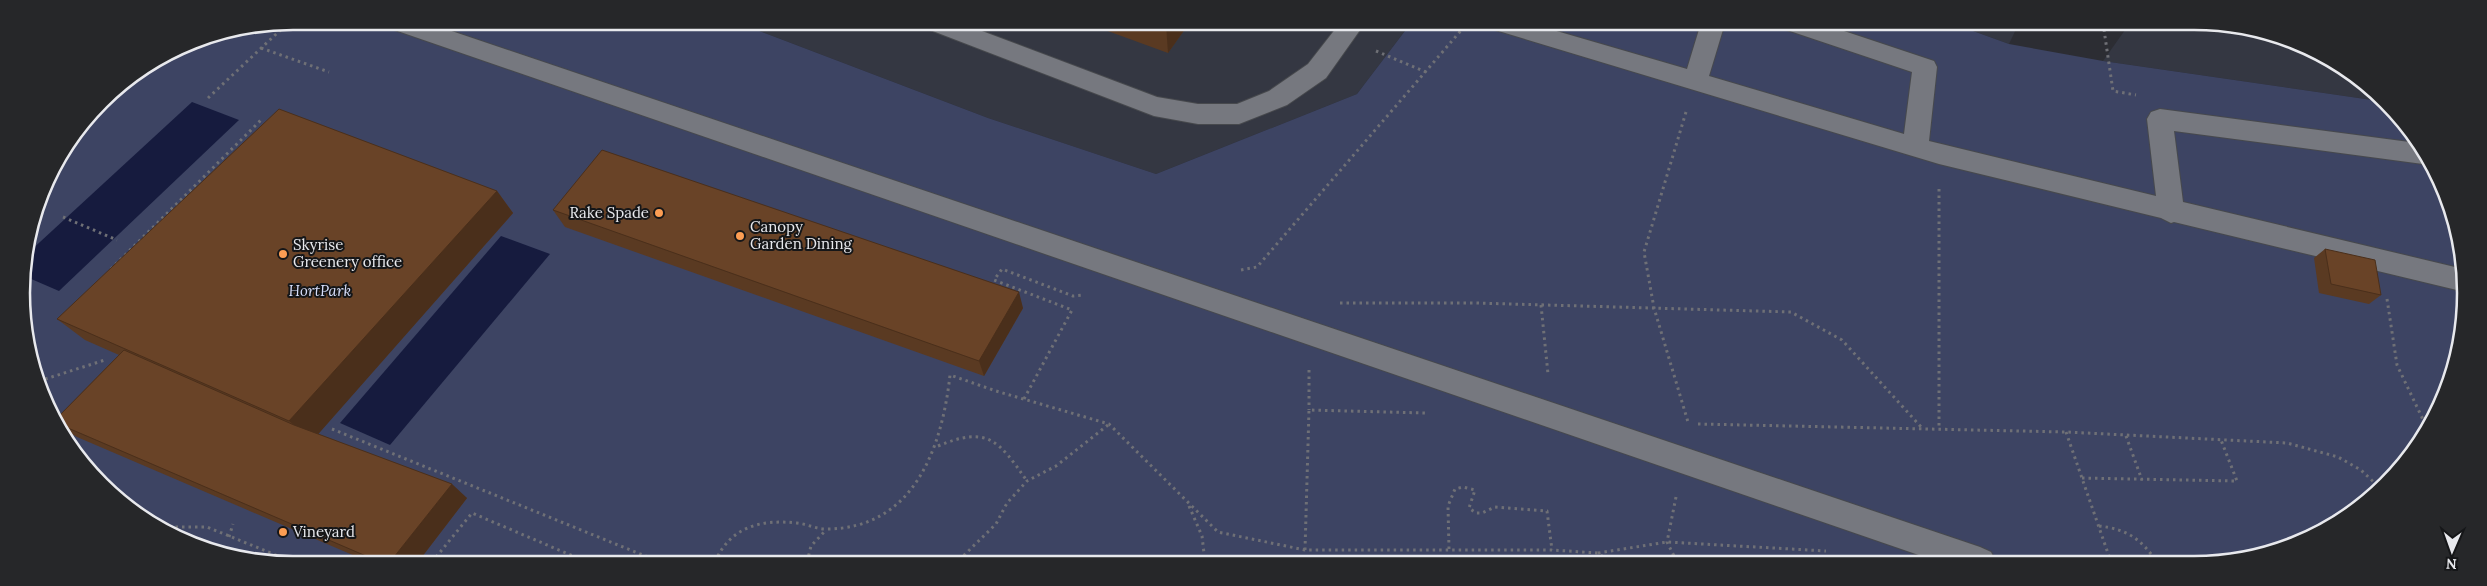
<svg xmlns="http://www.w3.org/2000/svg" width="2487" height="586" font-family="Lora,serif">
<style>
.built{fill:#343742}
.green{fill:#3d4463}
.water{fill:#161b3e}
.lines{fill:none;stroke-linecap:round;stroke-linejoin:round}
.minor-casing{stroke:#47494d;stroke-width:2}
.path{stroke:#6f7076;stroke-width:3;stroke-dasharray:2.5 4;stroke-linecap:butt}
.minor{fill:#76787f;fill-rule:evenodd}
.wall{fill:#5a3a22}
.shaded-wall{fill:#4a2f1b}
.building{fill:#694327;stroke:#4a2f1b}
.poi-dot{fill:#fc9d53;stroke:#151618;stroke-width:2}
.labels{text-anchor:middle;stroke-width:4;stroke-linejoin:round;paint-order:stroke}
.poi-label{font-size:15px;fill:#e8e9ed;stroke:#151618;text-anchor:start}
.park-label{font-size:15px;font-style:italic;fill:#d8dffb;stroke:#151618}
.rim{fill:none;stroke:#e8e9ed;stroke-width:2.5}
</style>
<rect width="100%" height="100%" fill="#2c2d33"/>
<g class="built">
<path d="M736,22l675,1 -54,71 -201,80 -168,-56z"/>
<path d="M1951,23h68l-10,21z"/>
<path d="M2130,23l100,1 100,34 49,43 -276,-40z"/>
</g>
<path class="green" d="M293,21l443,1 252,96 168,56 201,-80 54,-71h540l58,21 94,17 276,40 31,27 47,95 6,106 -25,84 -52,72 -72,52 -85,25h-1972l-100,-34 -79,-69 -47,-95 -9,-89 27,-102 65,-84 75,-47z"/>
<g class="water">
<path d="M192,102l47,18 -180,171 -37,-16 6,-22z"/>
<path d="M501,236l49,18 -160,191 -50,-22z"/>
</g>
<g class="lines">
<g class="minor-casing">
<g id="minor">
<path d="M382,21h40l1558,526 11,5 5,10h-57l-1553,-535z"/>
<path d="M921,22h37l199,75 41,7h39l32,-13 39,-27 32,-41h25l-39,55 -39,27 -48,19h-41l-44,-8 -229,-88z"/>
<path d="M1488,23h41l158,46 14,-46h24l-16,53 195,58 8,-62 -128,-43 -4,-6h40l114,38 3,6 -8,74 227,55 -9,-77 4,-7 9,-3 257,34 10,20 -4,1 -249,-33 9,71 276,66 2,23 -287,-69 -3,1 -10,-5 -222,-54 -447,-135z"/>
</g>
</g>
<g class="path">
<path d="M2103,23l10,68 23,4"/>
<path d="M261,48l68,24"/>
<path d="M1376,51l50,21"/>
<path d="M208,98l81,-76"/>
<path d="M1686,112l-42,140 10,56 34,114"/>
<path d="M1939,189v239"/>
<path d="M63,217l54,23"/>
<path d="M111,269l150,-149"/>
<path d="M1241,270l16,-3 207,-240"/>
<path d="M2387,299l10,66 30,63"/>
<path d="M1340,303h136l315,9 51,28 80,88"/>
<path d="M1541,305l7,69"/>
<path d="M1309,370v40"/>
<path d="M39,381l66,-21"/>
<path d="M1024,399l48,-89 -78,-30 8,-11 71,27 11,-1"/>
<path d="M1698,424l368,8 221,11 51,14 23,13 20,19"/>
<path d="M332,429l328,133"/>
<path d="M2066,432l45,130"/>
<path d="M2126,436l16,44"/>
<path d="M938,446c50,-21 61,-5 89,35"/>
<path d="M2082,478l155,3 -16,-41"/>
<path d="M1676,497l-9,45 10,20"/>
<path d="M1189,506l13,30 3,26"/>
<path d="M2099,526c28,3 42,13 58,36"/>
<path d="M156,527h51l86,35"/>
<path d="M229,537l4,-13"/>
<path d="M1449,549l-1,-43 7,-17 8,-2 12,3 -6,18 7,5h6l13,-6 52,4 5,39"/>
<path d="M1305,550l4,-140 116,3"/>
<path d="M1598,553l69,-11 159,9"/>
<path d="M2019,560l47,2"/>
<path d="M432,562l40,-49 115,49"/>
<path d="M715,562c15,-35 45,-43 82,-39 10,1 19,6 29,6 88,0 116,-81 124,-154l46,16 113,33 109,108 87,18h247l46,3 12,9"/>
<path d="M807,562l4,-16 15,-16"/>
<path d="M953,562l5,-1 38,-37 11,-21 20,-22 29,-15 52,-41"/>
</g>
<use href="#minor" class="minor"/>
</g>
<g class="wall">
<path d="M1083,22h107l-22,31z"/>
<path d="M497,191l16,22 -195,221 149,64 -49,64h-49l-292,-125 -15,-9 -5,-10 62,-63 -34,-15 -28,-21z"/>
<path d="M553,210l470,98 -39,68 -419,-149z"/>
<path d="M2325,249l56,46 -12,9 -50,-11 -5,-35z"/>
</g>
<g class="shaded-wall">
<path d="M1168,22h22l-22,31 -2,-29z"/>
<path d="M497,191l16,22 -200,227 -24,-19z"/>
<path d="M1019,292l4,16 -39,68 -5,-15z"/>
<path d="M452,484l15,14 -49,64h-28z"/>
</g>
<g class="building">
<path d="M279,109l218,82 -208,230 -232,-102z"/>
<path d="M602,150l417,142 -40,69 -426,-151z"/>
<path d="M2325,249l50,11 6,35 -50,-11z"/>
<path d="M124,350l170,75 158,59 -62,78h-10l-319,-137 -4,-7z"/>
</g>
<g class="poi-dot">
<circle cx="659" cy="213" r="5"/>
<circle cx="740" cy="236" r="5"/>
<circle cx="283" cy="254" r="5"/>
<circle cx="283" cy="532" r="5"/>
</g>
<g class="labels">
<g class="poi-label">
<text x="649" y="218" text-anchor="end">Rake Spade</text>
<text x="750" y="232">Canopy<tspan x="750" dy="17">Garden Dining</tspan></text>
<text x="293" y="250">Skyrise<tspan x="293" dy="17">Greenery office</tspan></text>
<text x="293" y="537">Vineyard</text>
</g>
<g class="park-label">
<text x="320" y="296">HortPark</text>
</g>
</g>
<path d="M0 0H2487V586H0ZM293 30H2194A263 263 0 0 1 2457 293V293A263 263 0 0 1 2194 556H293A263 263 0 0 1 30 293V293A263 263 0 0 1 293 30Z" fill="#262729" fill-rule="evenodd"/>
<path class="rim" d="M293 30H2194A263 263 0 0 1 2457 293V293A263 263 0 0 1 2194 556H293A263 263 0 0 1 30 293V293A263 263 0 0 1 293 30Z"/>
<g transform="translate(2452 551) rotate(182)" stroke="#151618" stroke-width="4" paint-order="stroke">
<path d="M0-4L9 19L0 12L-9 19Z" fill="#e8e9ed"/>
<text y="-8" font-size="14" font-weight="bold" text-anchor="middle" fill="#e8e9ed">N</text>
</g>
</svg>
